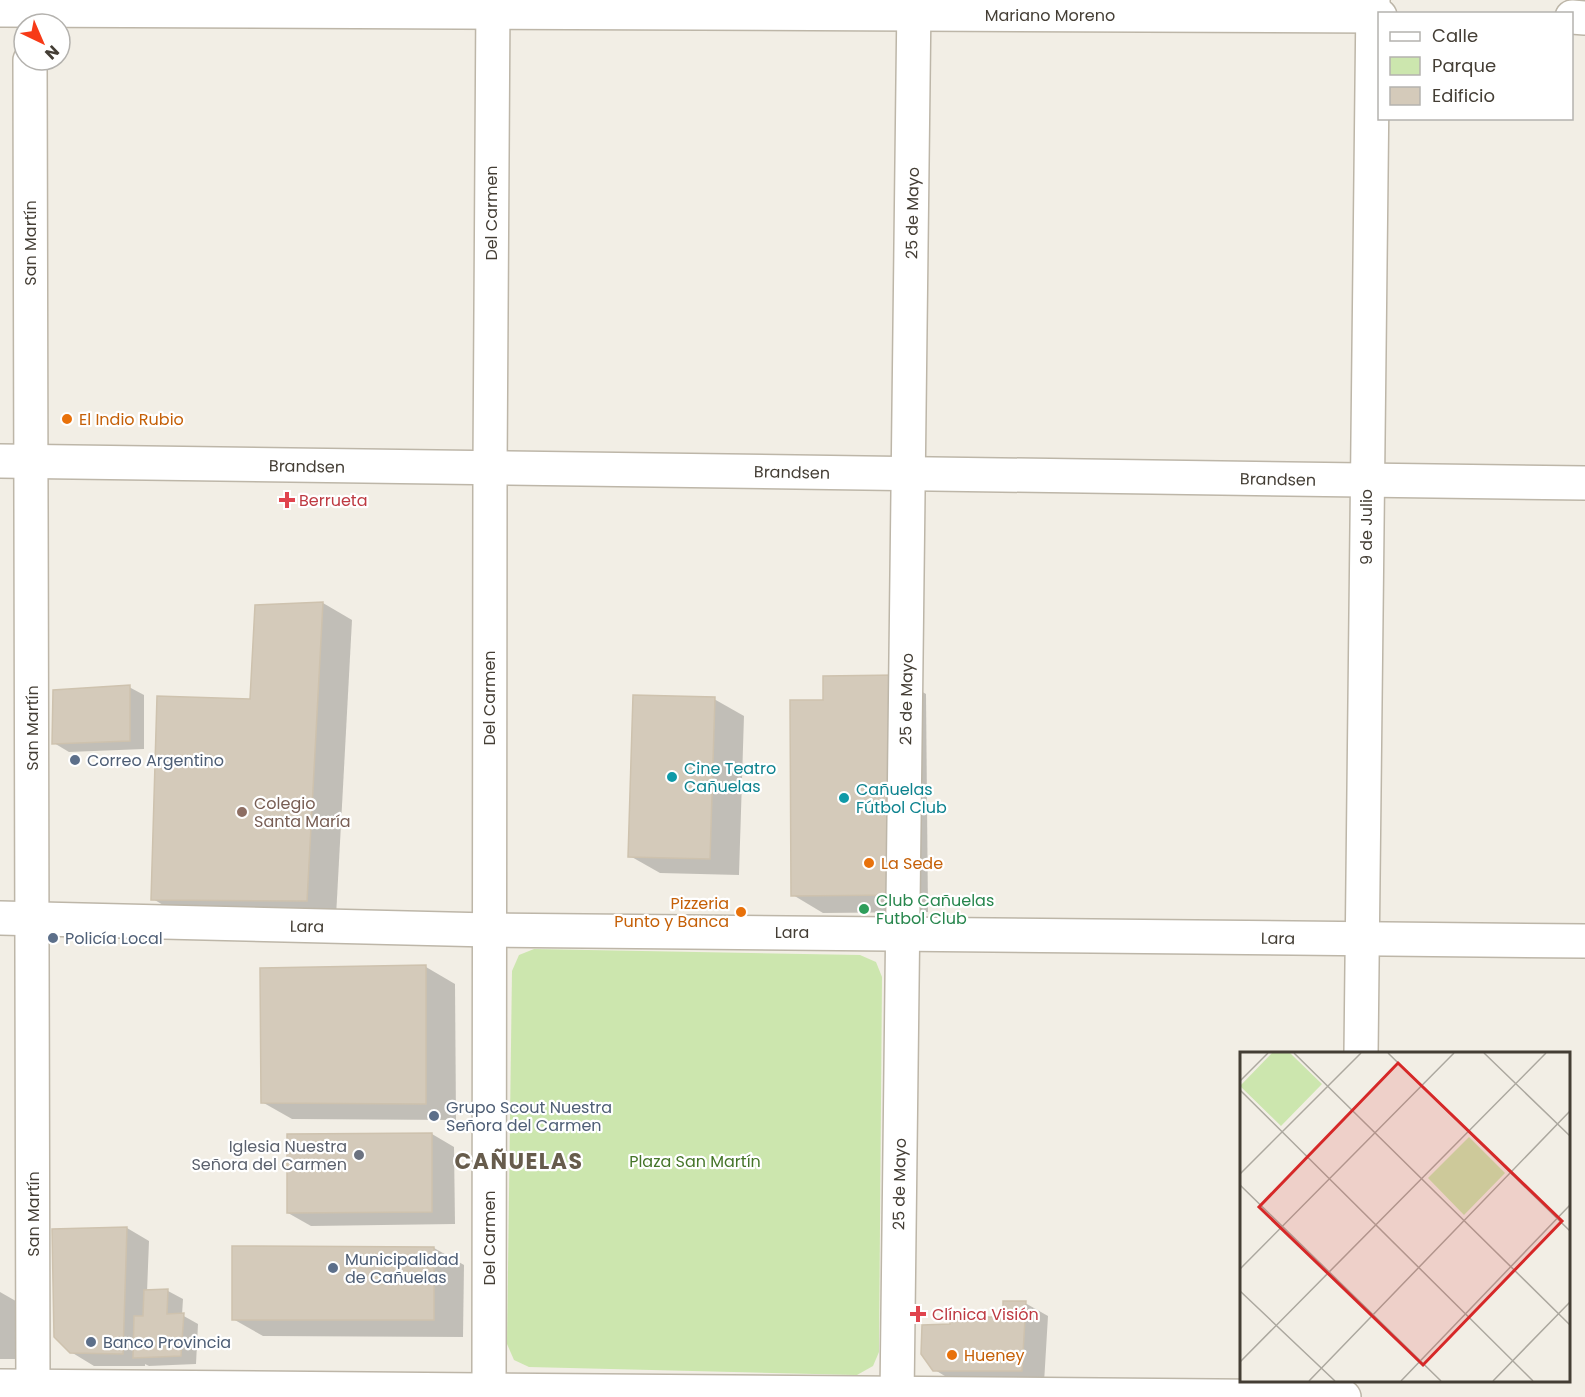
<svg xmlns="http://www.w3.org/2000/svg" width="1585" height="1397" font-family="Poppins,sans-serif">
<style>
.green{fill:#cce6ae}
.shadow{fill:#0003}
.building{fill:#d4caba;stroke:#cec2ae;stroke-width:1.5}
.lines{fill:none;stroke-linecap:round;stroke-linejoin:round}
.minor-casing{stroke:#bdb6a8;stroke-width:36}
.minor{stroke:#fff;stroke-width:33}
.food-dot{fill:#e8710a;stroke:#fff;stroke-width:2}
.health-dot{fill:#e0444e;stroke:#fff;stroke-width:2}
.service-dot{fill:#5c6f8a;stroke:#fff;stroke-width:2}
.culture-dot{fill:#0f9aa8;stroke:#fff;stroke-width:2}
.education-dot{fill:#8d6e63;stroke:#fff;stroke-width:2}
.leisure-dot{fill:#2e9e5b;stroke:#fff;stroke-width:2}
.worship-dot{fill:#6b7280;stroke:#fff;stroke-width:2}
.labels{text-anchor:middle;stroke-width:4.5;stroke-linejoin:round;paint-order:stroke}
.street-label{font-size:16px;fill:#443e35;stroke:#fff}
.food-label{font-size:16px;fill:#c56008;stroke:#fff;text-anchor:start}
.health-label{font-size:16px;fill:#be3a42;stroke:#fff;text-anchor:start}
.service-label{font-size:16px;fill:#4e5e75;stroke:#fff;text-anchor:start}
.culture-label{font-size:16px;fill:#0d838f;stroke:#fff;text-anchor:start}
.education-label{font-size:16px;fill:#785e54;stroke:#fff;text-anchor:start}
.leisure-label{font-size:16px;fill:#27864d;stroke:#fff;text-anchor:start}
.worship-label{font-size:16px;fill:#5b616d;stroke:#fff;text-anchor:end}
.park-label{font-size:16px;fill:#457529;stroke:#fff}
.district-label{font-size:22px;font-weight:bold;letter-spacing:1.5px;fill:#675c4c;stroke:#fff}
.inset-road{fill:none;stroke:#aca89f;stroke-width:1.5}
.view{fill:#d62828;fill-opacity:0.15;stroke:#d62828;stroke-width:3}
.inset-edge{fill:none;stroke:#443e35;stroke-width:3}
</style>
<rect width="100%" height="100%" fill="#f2eee5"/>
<path class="green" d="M534,949l326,6 16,7 6,15 -3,375 -6,14 -16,9 -328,-8 -15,-7 -7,-16 5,-373 7,-16z"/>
<g class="shadow">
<path d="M323,603l29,17 -16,297 -154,-1 -29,-17 98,-198z"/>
<path d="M896,677l30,17 2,218 -105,1 -30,-18 31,-194z"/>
<path d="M129,687l15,8v54l-75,3 -15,-9z"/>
<path d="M714,699l30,17 -5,159 -79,-2 -30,-17z"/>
<path d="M426,967l29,17 1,136 -164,-1 -30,-17z"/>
<path d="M432,1134l22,13 1,77 -144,2 -23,-13z"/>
<path d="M127,1228l22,13 -2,51 21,-1 15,8 -1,16 16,9 -2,40 -47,2 -4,-2v2h-51l-23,-14z"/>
<path d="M234,1248h200l30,17 -1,72 -200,-1 -30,-17z"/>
<path d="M0,1292l21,12 -2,55h-19z"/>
<path d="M1025,1303l23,13 -4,67 -86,1 -23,-14 16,-45 53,-7z"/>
</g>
<g class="building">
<path d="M323,602l-16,299 -156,-1 6,-204 93,3 5,-94z"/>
<path d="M897,675l1,220 -107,1 -1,-196h33v-24z"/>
<path d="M130,685v56l-78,3 1,-54z"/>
<path d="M633,695l82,2 -5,162 -82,-2z"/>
<path d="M426,965v139l-165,-1 -1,-135z"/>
<path d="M432,1133v79l-145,1v-79z"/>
<path d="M127,1227l-4,127 -53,-1 -16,-16 -2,-108z"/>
<path d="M232,1246l202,1v73h-202z"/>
<path d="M168,1289l-1,25 17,-1 -3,43 -48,2 1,-42h9l1,-26z"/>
<path d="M1003,1301h23l-4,70h-89l-12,-17 1,-29 28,-1v-7h53z"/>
</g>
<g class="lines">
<g class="minor-casing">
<g id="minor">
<path d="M0,10l1380,6"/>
<path d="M1572,17l13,1"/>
<path d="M30,60l3,1337"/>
<path d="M0,461l1585,22"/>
<path d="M0,918l489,12 1096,11"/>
<path d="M1361,1054l12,-1054"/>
<path d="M0,1386l1344,11"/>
<path d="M489,1397l1,-929 3,-468"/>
<path d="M897,1397l17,-1397"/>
</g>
</g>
<use href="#minor" class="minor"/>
</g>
<g class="food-dot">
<circle cx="67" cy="419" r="6"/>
<circle cx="869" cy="863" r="6"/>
<circle cx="741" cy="912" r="6"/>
<circle cx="952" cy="1355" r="6"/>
</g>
<g class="health-dot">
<path d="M284 491h6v6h6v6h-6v6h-6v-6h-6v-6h6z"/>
<path d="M915 1305h6v6h6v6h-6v6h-6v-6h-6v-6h6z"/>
</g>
<g class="service-dot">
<circle cx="75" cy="760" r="6"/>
<circle cx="53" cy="938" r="6"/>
<circle cx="434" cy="1116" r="6"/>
<circle cx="333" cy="1268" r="6"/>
<circle cx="91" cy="1342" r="6"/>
</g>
<g class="culture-dot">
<circle cx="672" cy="777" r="6"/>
<circle cx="844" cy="798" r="6"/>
</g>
<circle class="education-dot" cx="242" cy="812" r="6"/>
<circle class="leisure-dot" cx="864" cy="909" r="6"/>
<circle class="worship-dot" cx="359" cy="1155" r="6"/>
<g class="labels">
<g class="street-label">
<text x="1050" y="21">Mariano Moreno</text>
<text transform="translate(491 213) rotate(-90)" y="6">Del Carmen</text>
<text transform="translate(912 213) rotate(-89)" y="6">25 de Mayo</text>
<text transform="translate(30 243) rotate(-90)" y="6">San Martín</text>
<text transform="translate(307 466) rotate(1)" y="6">Brandsen</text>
<text transform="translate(792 472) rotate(1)" y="6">Brandsen</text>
<text transform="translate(1278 479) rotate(1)" y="6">Brandsen</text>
<text transform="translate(1366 527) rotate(-90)" y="6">9 de Julio</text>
<text transform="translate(489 698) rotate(-90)" y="6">Del Carmen</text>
<text transform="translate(906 699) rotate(-89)" y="6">25 de Mayo</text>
<text transform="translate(32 728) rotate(-90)" y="6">San Martín</text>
<text transform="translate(307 926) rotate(1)" y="6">Lara</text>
<text x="792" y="938">Lara</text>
<text transform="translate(1278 938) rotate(1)" y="6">Lara</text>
<text transform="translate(899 1184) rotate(-89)" y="6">25 de Mayo</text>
<text transform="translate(33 1214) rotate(-90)" y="6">San Martín</text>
<text transform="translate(489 1238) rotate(-90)" y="6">Del Carmen</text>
</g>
<g class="food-label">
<text x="79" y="425">El Indio Rubio</text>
<text x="881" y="869">La Sede</text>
<text x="729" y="909" text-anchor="end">Pizzeria<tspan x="729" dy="18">Punto y Banca</tspan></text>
<text x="964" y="1361">Hueney</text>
</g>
<g class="health-label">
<text x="299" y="506">Berrueta</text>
<text x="932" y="1320">Clínica Visión</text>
</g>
<g class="service-label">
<text x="87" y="766">Correo Argentino</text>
<text x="65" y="944">Policía Local</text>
<text x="446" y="1113">Grupo Scout Nuestra<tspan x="446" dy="18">Señora del Carmen</tspan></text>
<text x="345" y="1265">Municipalidad<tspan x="345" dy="18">de Cañuelas</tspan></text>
<text x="103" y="1348">Banco Provincia</text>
</g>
<g class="culture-label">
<text x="684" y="774">Cine Teatro<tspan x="684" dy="18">Cañuelas</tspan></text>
<text x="856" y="795">Cañuelas<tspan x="856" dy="18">Fútbol Club</tspan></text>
</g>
<g class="education-label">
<text x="254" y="809">Colegio<tspan x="254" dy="18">Santa María</tspan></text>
</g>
<g class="leisure-label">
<text x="876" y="906">Club Cañuelas<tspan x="876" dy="18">Futbol Club</tspan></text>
</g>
<g class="worship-label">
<text x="347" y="1152">Iglesia Nuestra<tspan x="347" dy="18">Señora del Carmen</tspan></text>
</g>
<g class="park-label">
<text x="695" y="1167">Plaza San Martín</text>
</g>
<g class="district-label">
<text x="519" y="1169">CAÑUELAS</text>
</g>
</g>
<g transform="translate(1240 1052)">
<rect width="330" height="330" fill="#f2eee5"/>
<path d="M32,1h18l32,31 -41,42 -41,-40zM229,85l36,36 -41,42 -36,-37z" fill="#cce6ae"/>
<path class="inset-road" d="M54,1l276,272M148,1l182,178M244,1l86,83M0,29l28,-28M0,38l293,291M0,122l121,-121M0,133l201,196M0,217l214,-216M0,239l95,90M0,310l306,-309M69,329l261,-270M161,329l169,-176M253,329l77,-79"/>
<path class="view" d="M158,11l164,158 -139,144 -164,-158z"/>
<rect width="330" height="330" class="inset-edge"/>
</g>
<rect x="1378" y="12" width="195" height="108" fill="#ffffff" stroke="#b4b2ae" stroke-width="1.5"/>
<rect x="1390" y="32" width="30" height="9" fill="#ffffff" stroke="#b4b2ae" stroke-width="1.5"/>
<text x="1432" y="42" font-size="18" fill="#443e35">Calle</text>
<rect x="1390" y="57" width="30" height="18" fill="#cce6ae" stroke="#b4b2ae" stroke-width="1.5"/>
<text x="1432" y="72" font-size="18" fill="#443e35">Parque</text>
<rect x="1390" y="87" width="30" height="18" fill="#d4caba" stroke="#b4b2ae" stroke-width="1.5"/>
<text x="1432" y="102" font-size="18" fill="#443e35">Edificio</text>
<g transform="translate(42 42) rotate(136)"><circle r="28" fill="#ffffff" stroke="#b4b2ae" stroke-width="1.5"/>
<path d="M0-4.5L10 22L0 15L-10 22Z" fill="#f73a17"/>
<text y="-9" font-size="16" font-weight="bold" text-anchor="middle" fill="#443e35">N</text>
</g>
</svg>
